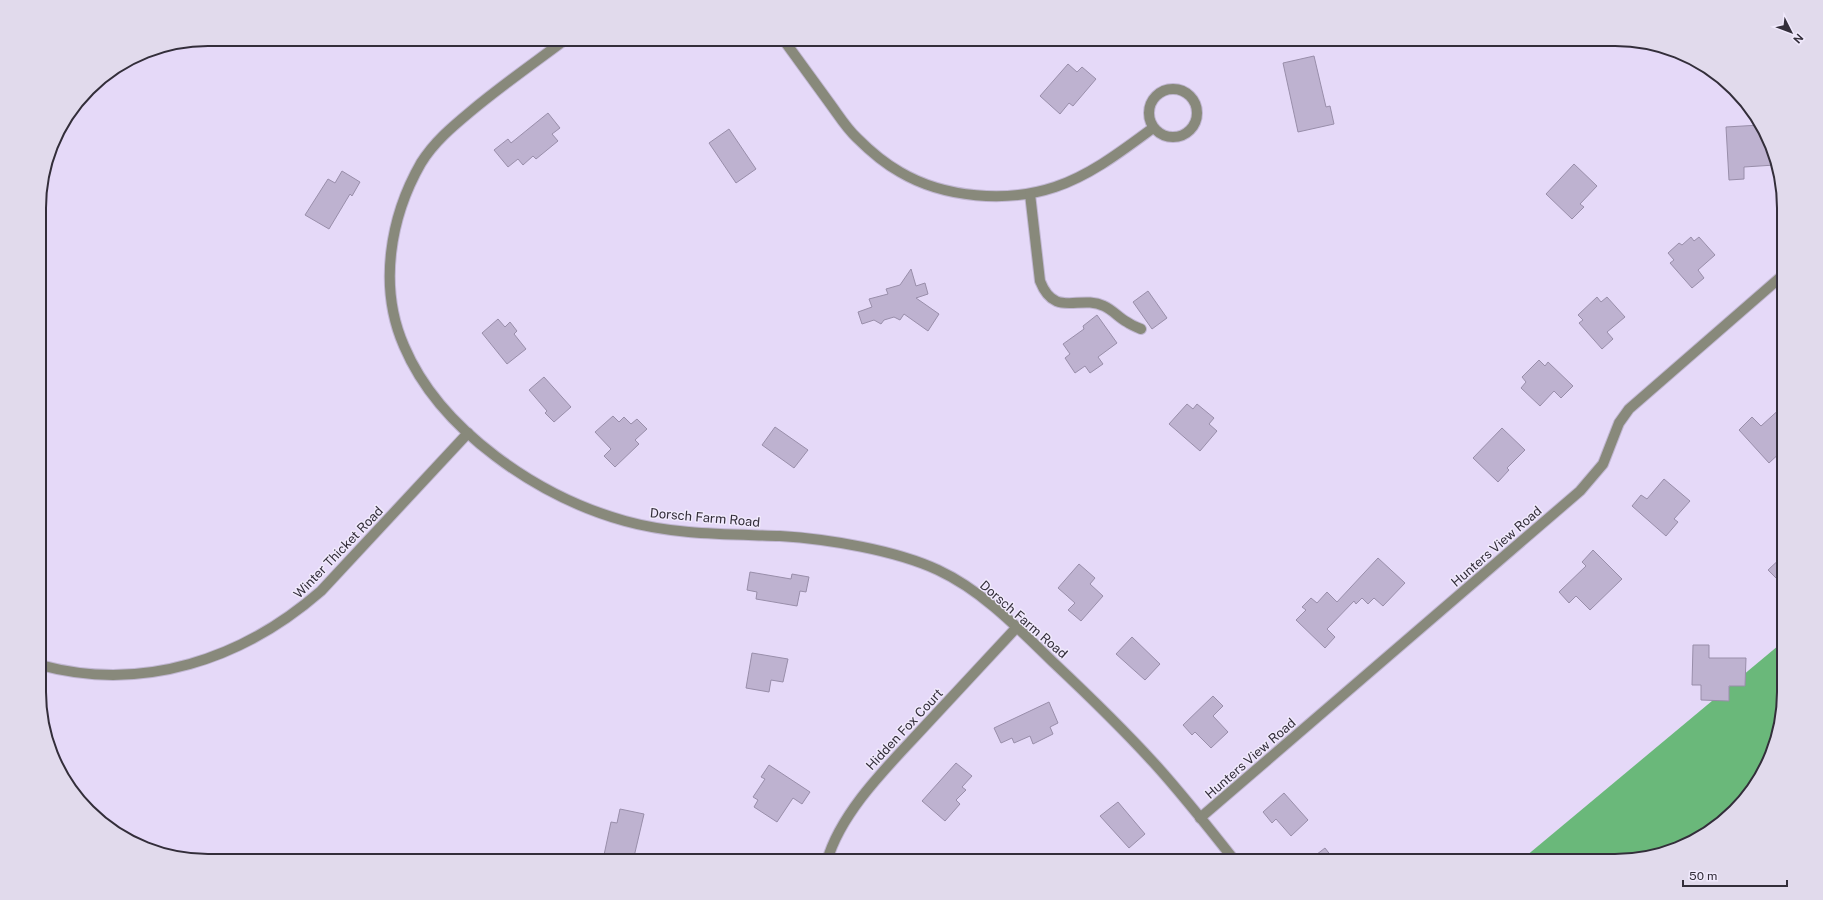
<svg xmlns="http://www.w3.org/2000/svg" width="1823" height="900" font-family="'Public Sans',sans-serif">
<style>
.forest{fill:#6ab87a}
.building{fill:#beb2d0;stroke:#998eaa}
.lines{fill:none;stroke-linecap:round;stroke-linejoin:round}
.minor-casing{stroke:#c1b7d2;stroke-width:12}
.minor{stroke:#88897b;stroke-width:10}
.labels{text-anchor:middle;stroke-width:3;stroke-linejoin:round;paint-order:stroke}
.street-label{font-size:13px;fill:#332e3a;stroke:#f0e9fc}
.rim{fill:none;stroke:#332e3a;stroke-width:2}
</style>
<rect width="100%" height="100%" fill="#e5d9f8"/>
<path class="forest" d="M1784,641v52l-17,74 -25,36 -33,29 -39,20 -44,9h-106z"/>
<g class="building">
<path d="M1314,56l12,51 4,-1 4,18 -36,8 -15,-69z"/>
<path d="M1068,64l9,8 5,-5 14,12 -23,27 -4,-3 -9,11 -20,-18z"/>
<path d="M548,113l12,15 -8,6 6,7 -22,18 -3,-3 -10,9 -5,-6 -10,8 -14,-17 14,-11 3,4z"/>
<path d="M1760,125l15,40 -31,2v12l-15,1 -3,-53z"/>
<path d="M729,129l27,40 -20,14 -27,-40z"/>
<path d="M1574,164l23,22 -17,18 4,3 -12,12 -26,-25z"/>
<path d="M342,171l18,11 -8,14 -2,-2 -21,35 -24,-14 23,-36 7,4z"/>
<path d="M1691,237l3,4 5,-4 16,18 -17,15 6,8 -12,10 -22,-25 4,-3 -6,-7 11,-10 3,2z"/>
<path d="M911,269l5,17 9,-3 3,11 -12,4 23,16 -11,17 -24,-17 -4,6 -6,-3 -10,3 -3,4 -7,-4 -12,4 -4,-12 14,-5 -3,-8 19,-5 -2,-5 14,-4z"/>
<path d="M1148,291l19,27 -15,11 -19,-27z"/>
<path d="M1597,297l4,5 6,-5 18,20 -18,15 6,7 -11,10 -23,-26 4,-3 -5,-5z"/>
<path d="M1097,315l20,28 -19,14 5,7 -13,9 -5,-7 -10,7 -10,-15 5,-4 -7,-10 21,-15 -1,-3z"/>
<path d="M498,319l7,8 5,-5 7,9 -3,3 12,15 -19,15 -25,-31z"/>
<path d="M1539,360l6,6 3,-4 25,24 -12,12 -7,-7 -14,15 -19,-18 5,-6 -4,-5z"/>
<path d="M544,377l27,30 -17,15 -9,-9 2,-2 -18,-21z"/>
<path d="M1187,404l6,5 4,-5 17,14 -5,6 8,7 -17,20 -31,-27z"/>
<path d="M1783,406v44l-14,13 -30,-33 13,-13 9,9z"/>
<path d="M613,416l6,6 5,-5 7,7 6,-5 10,10 -12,11 4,4 -24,23 -11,-11 7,-7 -16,-17z"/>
<path d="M775,427l33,23 -14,18 -32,-23z"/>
<path d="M1502,428l23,22 -18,18 2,2 -11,12 -25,-24z"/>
<path d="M1664,479l26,22 -16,18 4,3 -12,14 -34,-30 9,-11 6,4z"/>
<path d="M1593,550l29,29 -32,31 -14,-14 -7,7 -10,-11 27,-26 -4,-4z"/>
<path d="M1784,555v31l-16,-16z"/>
<path d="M1378,558l27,25 -22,23 -9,-8 -6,6 -6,-6 -6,6 -2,-3 -27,28 8,8 -10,11 -29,-28 10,-10 -4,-3 9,-9 6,5 10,-11 10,10z"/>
<path d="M1079,564l16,14 -5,6 13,12 -22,25 -13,-11 7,-7 -17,-15z"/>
<path d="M750,572l41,7 1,-5 17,3 -3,15 -6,-1 -3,15 -41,-7 1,-7 -10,-2z"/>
<path d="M1132,637l28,27 -15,16 -29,-26z"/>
<path d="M1693,645h16v13h37l-1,28h-16v15l-28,-1v-15h-9z"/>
<path d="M752,653l36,6 -5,23 -12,-2 -2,12 -23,-4z"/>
<path d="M1213,696l10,10 -10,10 15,16 -17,16 -16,-16 -3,3 -9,-10z"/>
<path d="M1049,702l9,21 -8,4 3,7 -20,10 -3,-8 -16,7 -2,-5 -11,5 -7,-15z"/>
<path d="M956,763l16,13 -10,11 4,3 -10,10 4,4 -15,17 -23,-20z"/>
<path d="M769,765l41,27 -8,12 -9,-6 -16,24 -23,-15 4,-7 -5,-3 12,-18 -4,-2z"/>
<path d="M1284,793l24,27 -17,16 -15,-17 -4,4 -9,-11z"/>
<path d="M1118,802l27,32 -16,14 -29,-32z"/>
<path d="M620,809l24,5 -11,47h-18l1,-4 -12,-2 7,-33 6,1z"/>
<path d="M1325,848l10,13h-27z"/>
</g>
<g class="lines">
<g class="minor-casing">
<g id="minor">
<path d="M566,39c-32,24 -65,47 -96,73 -18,15 -36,30 -49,51 -31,54 -43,124 -17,183 36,85 135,151 221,175 50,14 103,13 155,15 48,3 115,14 158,34 45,21 81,59 116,93 34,32 68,65 100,100 28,31 55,65 81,98"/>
<path d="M783,39c16,22 32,44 48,66 8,11 16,24 26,33 13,13 27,25 43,34 44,26 107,31 155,15 36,-12 68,-37 98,-59"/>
<circle cx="1173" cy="113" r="24"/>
<path d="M1030,194l10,87c15,38 39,13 64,25 9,4 15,12 23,16 4,3 9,5 14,7"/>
<path d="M40,665c103,28 203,-6 281,-74l147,-158"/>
<path d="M1200,818l380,-327 23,-27 16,-41 10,-14 154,-134"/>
<path d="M827,861c14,-50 63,-97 97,-134 31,-33 62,-67 93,-100"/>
</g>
</g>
<use href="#minor" class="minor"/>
</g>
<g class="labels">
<g class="street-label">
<text transform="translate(705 517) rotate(5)" y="5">Dorsch Farm Road</text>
<text transform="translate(1496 546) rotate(-41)" y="5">Hunters View Road</text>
<text transform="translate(338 552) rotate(-46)" y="5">Winter Thicket Road</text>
<text transform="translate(1024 619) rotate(41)" y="5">Dorsch Farm Road</text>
<text transform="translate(904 729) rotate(-47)" y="5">Hidden Fox Court</text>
<text transform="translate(1250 758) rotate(-41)" y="5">Hunters View Road</text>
</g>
</g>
<path d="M0 0H1823V900H0ZM208 46H1615A162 162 0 0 1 1777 208V692A162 162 0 0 1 1615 854H208A162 162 0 0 1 46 692V208A162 162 0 0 1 208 46Z" fill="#e1daec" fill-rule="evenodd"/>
<path class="rim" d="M208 46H1615A162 162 0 0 1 1777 208V692A162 162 0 0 1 1615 854H208A162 162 0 0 1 46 692V208A162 162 0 0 1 208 46Z"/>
<g transform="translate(1791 32) rotate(132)" stroke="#f0e9fc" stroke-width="3" paint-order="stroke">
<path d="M0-3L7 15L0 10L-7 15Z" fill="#332e3a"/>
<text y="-6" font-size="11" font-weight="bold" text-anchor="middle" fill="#332e3a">N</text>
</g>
<path d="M1683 880v6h104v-6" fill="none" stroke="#332e3a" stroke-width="2"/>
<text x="1689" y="880" font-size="12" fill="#332e3a" stroke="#f0e9fc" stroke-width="3" paint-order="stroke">50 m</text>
</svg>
